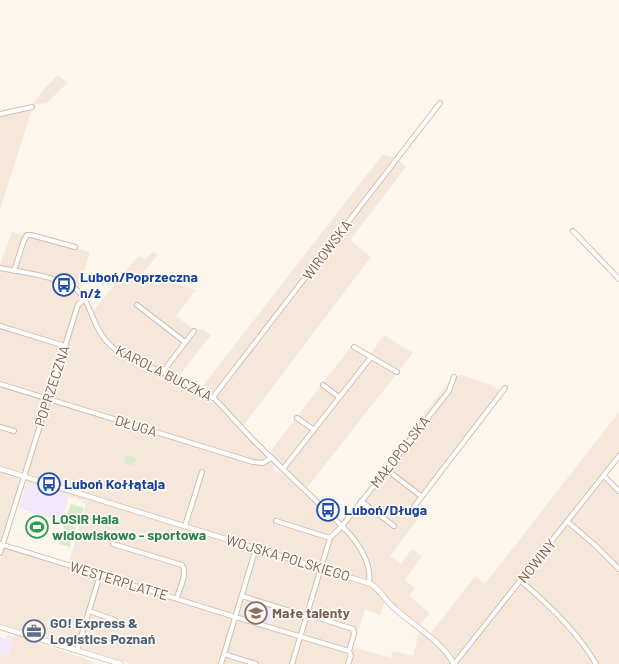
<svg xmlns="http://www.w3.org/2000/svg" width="619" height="664" font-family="Barlow,sans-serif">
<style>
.residential{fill:#f5e8da;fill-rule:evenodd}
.education{fill:#f3e8fa}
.park{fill:#d8ecc9}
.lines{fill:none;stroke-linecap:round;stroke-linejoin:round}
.minor-casing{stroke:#d1beb0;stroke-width:6}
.tertiary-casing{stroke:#d1beb0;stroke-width:6}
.minor{stroke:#fff;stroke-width:4}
.tertiary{stroke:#fff;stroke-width:4.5}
.labels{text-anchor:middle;stroke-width:3.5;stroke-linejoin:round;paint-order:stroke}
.street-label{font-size:14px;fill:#7a5c4d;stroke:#fffaf3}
.transit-label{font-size:14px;font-weight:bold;fill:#164399;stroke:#fffaf3;text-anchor:start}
.leisure-label{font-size:14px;font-weight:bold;fill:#27864d;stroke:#fffaf3;text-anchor:start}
.education-label{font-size:14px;font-weight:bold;fill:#785e54;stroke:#fffaf3;text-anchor:start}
.service-label{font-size:14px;font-weight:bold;fill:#4e5e75;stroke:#fffaf3;text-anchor:start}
</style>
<rect width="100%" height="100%" fill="#fdf6ec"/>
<g class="residential">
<path d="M58,75l9,8 -20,20 -15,2 12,-16z"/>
<path d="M32,109l-32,101v-94z"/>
<path d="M383,154l14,5 9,8 -56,73 21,17 -131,173 34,34v7l11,4 9,9 3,-3 -28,-28 84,-109 17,11 14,-20 29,18 -107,136 33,32h4l110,-145 3,1 5,-2 31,10 8,6 -81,106 -1,4 -5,7 8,7 -31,41 11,8 11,-15 10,7 -17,24 10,8 -6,8 21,17 -10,12 -21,-16 -10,-10 -5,5 -4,11 -15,-6 -12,38 38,11 2,-7 20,5 8,-31 10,8 44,-57 10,8 134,-172v41l-17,22 17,18v171h-488l-49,-15 -2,-3 -4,-1 -2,2 -28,-9 1,-5 -6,-2 1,-7h-4l-1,3 -8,-2 -3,6 -26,-7v-63l4,-13 60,20h3l19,-64 -3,-1v-2l-57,-18 3,-8 -2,-2v-2l-4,-1 -3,2 -6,-2 -2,6 7,3 1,2 -18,59 -2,1v-276l12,-33 10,3 3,-4 53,15 -1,2 13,4 -11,36 6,8 9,14 44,-54 8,3 6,-7 6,2 -14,18 52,18 -20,26 21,16 2,-3h4l8,6 -33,42 24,10zM242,607l5,2 25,17 -17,-6v-3l-12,-4z"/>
<path d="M15,634l17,6 -1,3 3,1v-2l47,15 1,-1 3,2v1l9,3 -1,2h-93v-12l8,4z"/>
</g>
<g class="education">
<path d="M26,483l43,13 -8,26 -24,-8 -1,-2 -2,1 -15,-5z"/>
<path d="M249,602l27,8 -4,16 -18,-6 1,-3 -15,-4 2,-6 5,2z"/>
<path d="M7,635l7,2 -6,19 -8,-4v-15l5,2z"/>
</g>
<g class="park">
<path d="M126,455l10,3 -3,8 -9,-3z"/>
<path d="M71,504l13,4 -2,7 -2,-1 -2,7 -12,-4z"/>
<path d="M65,524l11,3 -6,20 -11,-3z"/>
</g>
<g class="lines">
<g class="minor-casing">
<g id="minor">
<path d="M0,114l32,-7"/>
<path d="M573,231l46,48"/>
<path d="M0,268c20,4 62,9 77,22 9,8 12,19 17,30 6,15 17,29 32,36l71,32 18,11 38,41 89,86c14,14 30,35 27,57"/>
<path d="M14,271l10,-31 3,-5h4l44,12"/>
<path d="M137,305l48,37"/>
<path d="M0,326l65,20"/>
<path d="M354,347l43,25"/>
<path d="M162,373l32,-42"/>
<path d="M0,384l253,78 10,1 8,-5"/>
<path d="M323,385l16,12"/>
<path d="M213,397l227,-294"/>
<path d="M297,418l17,12"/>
<path d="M0,427l14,4"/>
<path d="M283,469l88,-112"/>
<path d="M387,470l34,26"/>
<path d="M604,476l15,15"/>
<path d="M361,501l33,25"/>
<path d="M413,508l92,-120"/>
<path d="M276,521l54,17"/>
<path d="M568,522l28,24 23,23"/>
<path d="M185,526l17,-54"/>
<path d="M0,544l232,72 117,35"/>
<path d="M113,544l69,21c6,9 -3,24 -5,33"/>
<path d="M0,553l76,-242 2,-6 6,-6"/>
<path d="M521,581c26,22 58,53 75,83"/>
<path d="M242,596l64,20"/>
<path d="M89,611l26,9"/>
<path d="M306,614l47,15 1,5 -5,17"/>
<path d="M77,650l23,-75"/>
<path d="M224,654l32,10"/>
<path d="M221,664l35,-116"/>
<path d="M292,664l38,-126 12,-12 107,-135 5,-14"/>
<path d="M348,664l3,-8 -2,-5"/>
<path d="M454,664l165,-208"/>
</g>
</g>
<g class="tertiary-casing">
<g id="tertiary">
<path d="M0,469l371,115c8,5 14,15 21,22 19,18 50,35 62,58"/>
<path d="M0,627l121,37"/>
</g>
</g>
<use href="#minor" class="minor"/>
<use href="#tertiary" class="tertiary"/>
</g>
<defs>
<g id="bus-ring" transform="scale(1.15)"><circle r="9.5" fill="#fffaf3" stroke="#1a4fb4" stroke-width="1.5"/><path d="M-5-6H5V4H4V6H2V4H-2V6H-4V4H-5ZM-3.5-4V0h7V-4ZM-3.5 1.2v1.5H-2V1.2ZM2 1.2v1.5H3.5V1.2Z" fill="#1a4fb4"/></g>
<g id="stadium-ring" transform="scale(1.15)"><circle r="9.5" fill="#fffaf3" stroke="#2e9e5b" stroke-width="1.5"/><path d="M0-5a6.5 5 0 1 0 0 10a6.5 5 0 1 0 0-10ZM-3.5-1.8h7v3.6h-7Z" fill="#2e9e5b"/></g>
<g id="school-ring" transform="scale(1.15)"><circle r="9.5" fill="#fffaf3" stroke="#8d6e63" stroke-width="1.5"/><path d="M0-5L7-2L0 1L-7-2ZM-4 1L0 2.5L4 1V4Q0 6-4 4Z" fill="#8d6e63"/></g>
<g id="office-ring" transform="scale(1.15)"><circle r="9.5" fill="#fffaf3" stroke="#5c6f8a" stroke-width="1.5"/><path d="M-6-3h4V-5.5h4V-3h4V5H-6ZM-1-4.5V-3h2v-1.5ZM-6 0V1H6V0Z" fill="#5c6f8a"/></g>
</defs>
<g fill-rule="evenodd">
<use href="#bus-ring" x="64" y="285"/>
<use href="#bus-ring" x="49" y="484"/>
<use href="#bus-ring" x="328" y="510"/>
<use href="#stadium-ring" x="37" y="527"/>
<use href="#school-ring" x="256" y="613"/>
<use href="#office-ring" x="34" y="631"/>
</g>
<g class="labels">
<g class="street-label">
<text transform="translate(327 250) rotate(-53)" y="5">WIROWSKA</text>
<text transform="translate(164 373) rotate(27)" y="5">KAROLA BUCZKA</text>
<text transform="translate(52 386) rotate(-72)" y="5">POPRZECZNA</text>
<text transform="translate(136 426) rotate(17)" y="5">DŁUGA</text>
<text transform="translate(400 452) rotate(-52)" y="5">MAŁOPOLSKA</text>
<text transform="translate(288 558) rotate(17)" y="5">WOJSKA POLSKIEGO</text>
<text transform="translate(537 561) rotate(-51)" y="5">NOWINY</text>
<text transform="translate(119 581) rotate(17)" y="5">WESTERPLATTE</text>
</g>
<g class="transit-label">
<text x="80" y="282">Luboń/Poprzeczna<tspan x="80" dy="16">n/ż</tspan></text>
<text x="64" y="489">Luboń Kołłątaja</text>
<text x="344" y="515">Luboń/Długa</text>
</g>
<g class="leisure-label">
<text x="52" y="524">LOSiR Hala<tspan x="52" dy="16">widowiskowo - sportowa</tspan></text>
</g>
<g class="education-label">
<text x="272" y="618">Małe talenty</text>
</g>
<g class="service-label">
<text x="50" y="628">GO! Express &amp;<tspan x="50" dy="16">Logistics Poznań</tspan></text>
</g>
</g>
</svg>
